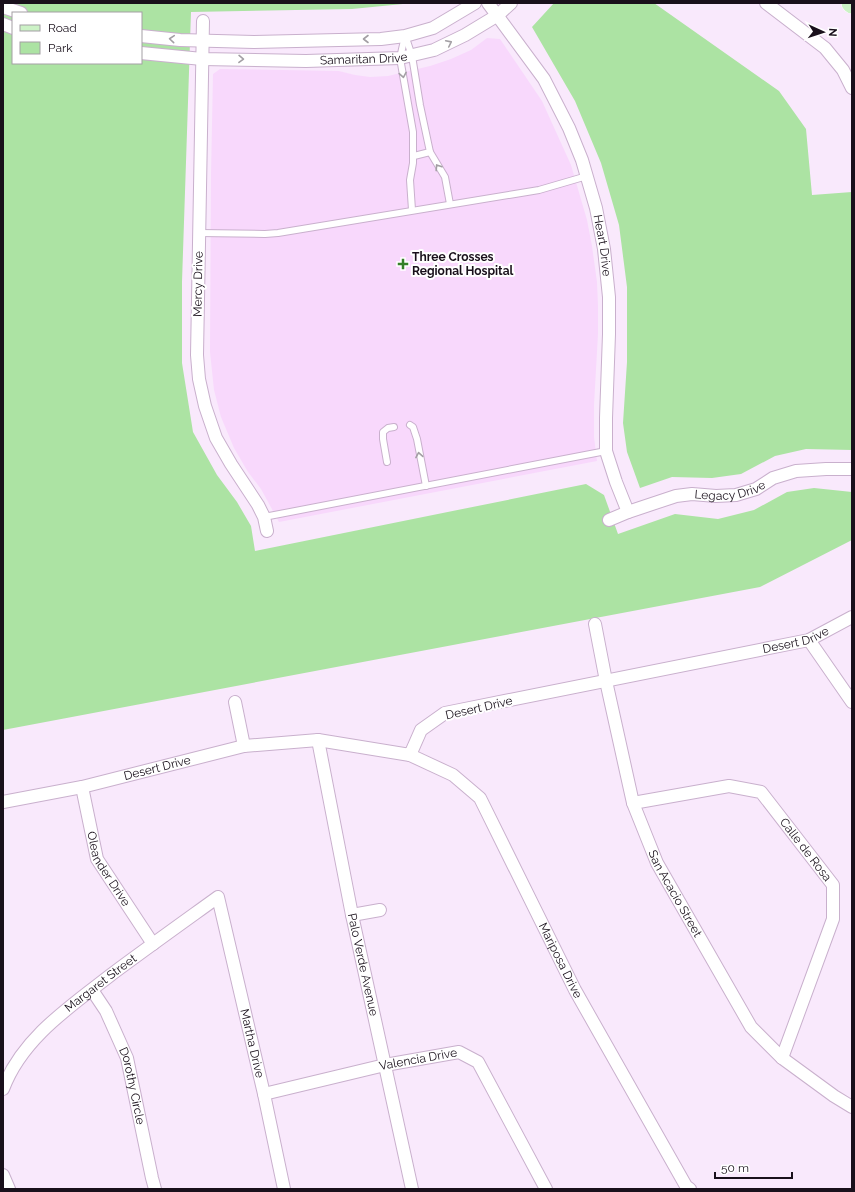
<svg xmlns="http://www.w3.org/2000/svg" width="855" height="1192" font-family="Raleway,sans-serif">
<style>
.built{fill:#f8d8fc}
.green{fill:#ace3a3;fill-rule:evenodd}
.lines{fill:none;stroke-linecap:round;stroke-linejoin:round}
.service-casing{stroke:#c9b0cd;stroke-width:8}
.minor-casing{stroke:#c9b0cd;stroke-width:14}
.primary-casing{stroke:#fff;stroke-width:20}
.service{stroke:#fff;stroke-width:6}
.minor{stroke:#fff;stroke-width:12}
.primary{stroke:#ccf2c6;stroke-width:19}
.oneway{stroke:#a39fa4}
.poi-dot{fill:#348028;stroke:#fff;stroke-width:1.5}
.labels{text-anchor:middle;stroke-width:4;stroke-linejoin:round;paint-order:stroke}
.street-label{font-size:12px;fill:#19101b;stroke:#fff}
.poi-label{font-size:12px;font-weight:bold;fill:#19101b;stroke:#fff;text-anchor:start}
</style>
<rect width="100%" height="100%" fill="#f9e9fc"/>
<path class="built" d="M487,38l13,1 42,62 29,64 16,55 5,26 5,36 1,24v28l-4,71v32l3,24 -318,61 -18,-33 -13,-17 -14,-24 -13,-31 -7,-27 -4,-38 1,-177 2,-101 7,-5 119,2 16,4 15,2 18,-1 42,-10 21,-7 20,-9z"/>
<g class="green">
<path d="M3,3h410l-61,6 -161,3 -9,270v81l11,69 24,43 20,27 14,24 4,25 331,-67 18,11 14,39 57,-20 43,5 36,-9 33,-18 27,-4 38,4v48l-92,47 -757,143zM13,13h128v50h-128z"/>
<path d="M554,3h100l125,88 27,38 6,66 40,-3v258l-46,-1 -31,7 -34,18 -29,4 -40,-1 -32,11 -13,-36 -4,-29 4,-61v-75l-8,-62 -18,-62 -26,-62 -43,-74z"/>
</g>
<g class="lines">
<g class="service-casing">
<g id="service">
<path d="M405,36l-5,22 13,74v31l-3,17 2,30"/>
<path d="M406,38l6,18 8,49 10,47 15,25 5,27"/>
<path d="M414,156l16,-4"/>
<path d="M199,233l66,1 13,-1 261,-43 48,-14"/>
<path d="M410,425l3,2 4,12 9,47"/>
<path d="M387,462l-4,-23v-7l5,-4 6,-1"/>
<path d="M264,517l342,-66"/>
</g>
</g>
<g class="minor-casing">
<g id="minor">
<path id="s1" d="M488,3l56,76 25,49 13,32 14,48 8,41 5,48v37l-3,84v33l10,31 12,30"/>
<path d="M766,3l59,45 18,22 9,18"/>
<path d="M3,7l18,6"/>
<path d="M203,21l-6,334 2,24 6,27 11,32 15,26 27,41 6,12 3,14"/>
<path d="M3,24l10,4"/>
<path d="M141,36l39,4 74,2 127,-3 24,-3 28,-8 42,-25"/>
<path id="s2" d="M141,53l61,6 104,2 94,-3 34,-8 31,-15 33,-20 13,-12"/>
<path id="s3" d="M609,520l19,-8 48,-16 16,-2 24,2 20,-1 20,-6 17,-11 23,-7 30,-2h26"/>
<path id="s4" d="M595,624l11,57 27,122 24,60 94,164 31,31 52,38 18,11"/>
<path d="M809,640l43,62"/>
<path d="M235,702l9,44"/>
<path id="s5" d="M318,740l34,175 60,274"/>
<path id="s6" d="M410,755l43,20 27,23 95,192 111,196 4,3"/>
<path id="s7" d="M82,787l15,72 56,85"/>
<path id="s8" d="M3,802l79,-15 162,-41 74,-6 92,15 11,-25 24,-17 364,-73 43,-23"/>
<path id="s9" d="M633,803l96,-17 32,6 72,93v34l-51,139"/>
<path d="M352,915l28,-5"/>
<path id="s10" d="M92,990l14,21 21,47 25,120 3,11"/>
<path id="s11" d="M3,1089c19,-51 68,-83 109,-115 35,-26 70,-51 106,-77l46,197 20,95"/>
<path id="s12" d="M264,1094l121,-29 74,-13 19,10 68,127"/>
<path d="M3,1175l6,14"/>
</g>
</g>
<g class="primary-casing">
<path id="primary" d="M851,3l1,1"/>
</g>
<use href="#service" class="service"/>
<use href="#minor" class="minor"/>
<use href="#primary" class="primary"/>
</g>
<defs><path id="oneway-chevron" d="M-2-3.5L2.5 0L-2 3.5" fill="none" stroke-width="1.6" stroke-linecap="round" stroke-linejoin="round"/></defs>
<g class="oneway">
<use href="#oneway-chevron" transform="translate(172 39) rotate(-175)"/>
<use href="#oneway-chevron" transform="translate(366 39) rotate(-180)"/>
<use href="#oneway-chevron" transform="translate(449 43) rotate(-26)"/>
<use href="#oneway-chevron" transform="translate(241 59) rotate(1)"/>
<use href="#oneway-chevron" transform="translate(403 75) rotate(80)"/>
<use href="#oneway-chevron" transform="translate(438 167) rotate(-123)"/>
<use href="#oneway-chevron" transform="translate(419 455) rotate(-100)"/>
</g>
<path class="poi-dot" d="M401 258h4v4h4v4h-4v4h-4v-4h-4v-4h4z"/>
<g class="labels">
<g class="street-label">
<text dy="4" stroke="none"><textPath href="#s2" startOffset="223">Samaritan Drive</textPath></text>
<text dy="4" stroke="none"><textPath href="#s1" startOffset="272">Heart Drive</textPath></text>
<text transform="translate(198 284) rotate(-89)" y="4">Mercy Drive</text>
<text dy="4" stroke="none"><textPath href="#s3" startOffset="126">Legacy Drive</textPath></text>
<text dy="4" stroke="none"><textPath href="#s8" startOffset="830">Desert Drive</textPath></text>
<text transform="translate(479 708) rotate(-13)" y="4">Desert Drive</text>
<text dy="4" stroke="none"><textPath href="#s8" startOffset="158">Desert Drive</textPath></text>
<text dy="4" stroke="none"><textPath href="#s9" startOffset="203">Calle de Rosa</textPath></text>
<text dy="4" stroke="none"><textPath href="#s7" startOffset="87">Oleander Drive</textPath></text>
<text dy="4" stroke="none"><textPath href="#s4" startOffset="283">San Acacio Street</textPath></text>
<text dy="4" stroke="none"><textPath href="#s6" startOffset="264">Mariposa Drive</textPath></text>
<text dy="4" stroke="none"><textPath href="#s5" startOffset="229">Palo Verde Avenue</textPath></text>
<text dy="4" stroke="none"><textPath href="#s11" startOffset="146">Margaret Street</textPath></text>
<text dy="4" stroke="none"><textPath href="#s11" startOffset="442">Martha Drive</textPath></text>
<text dy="4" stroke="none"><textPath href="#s12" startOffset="158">Valencia Drive</textPath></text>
<text dy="4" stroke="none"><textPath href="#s10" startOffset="105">Dorothy Circle</textPath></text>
</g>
<g class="poi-label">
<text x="412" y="261">Three Crosses<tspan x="412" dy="14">Regional Hospital</tspan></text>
</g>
</g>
<rect width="855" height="1192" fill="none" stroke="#19101b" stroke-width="8"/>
<rect x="12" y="12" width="130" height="52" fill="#ffffff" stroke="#a39fa4"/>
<rect x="20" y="25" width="20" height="6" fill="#ccf2c6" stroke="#a39fa4"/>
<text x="48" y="32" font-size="12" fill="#19101b">Road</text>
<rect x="20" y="42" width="20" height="12" fill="#ace3a3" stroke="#a39fa4"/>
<text x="48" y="52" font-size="12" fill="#19101b">Park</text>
<g transform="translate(823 32) rotate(93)" stroke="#ffffff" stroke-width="3" paint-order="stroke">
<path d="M0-3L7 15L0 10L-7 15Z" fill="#19101b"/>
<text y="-6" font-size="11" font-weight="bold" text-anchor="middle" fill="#19101b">N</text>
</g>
<path d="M715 1172v6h77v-6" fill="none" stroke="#19101b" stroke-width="2"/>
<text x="721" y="1172" font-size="12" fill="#19101b" stroke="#ffffff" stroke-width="3" paint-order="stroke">50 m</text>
</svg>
